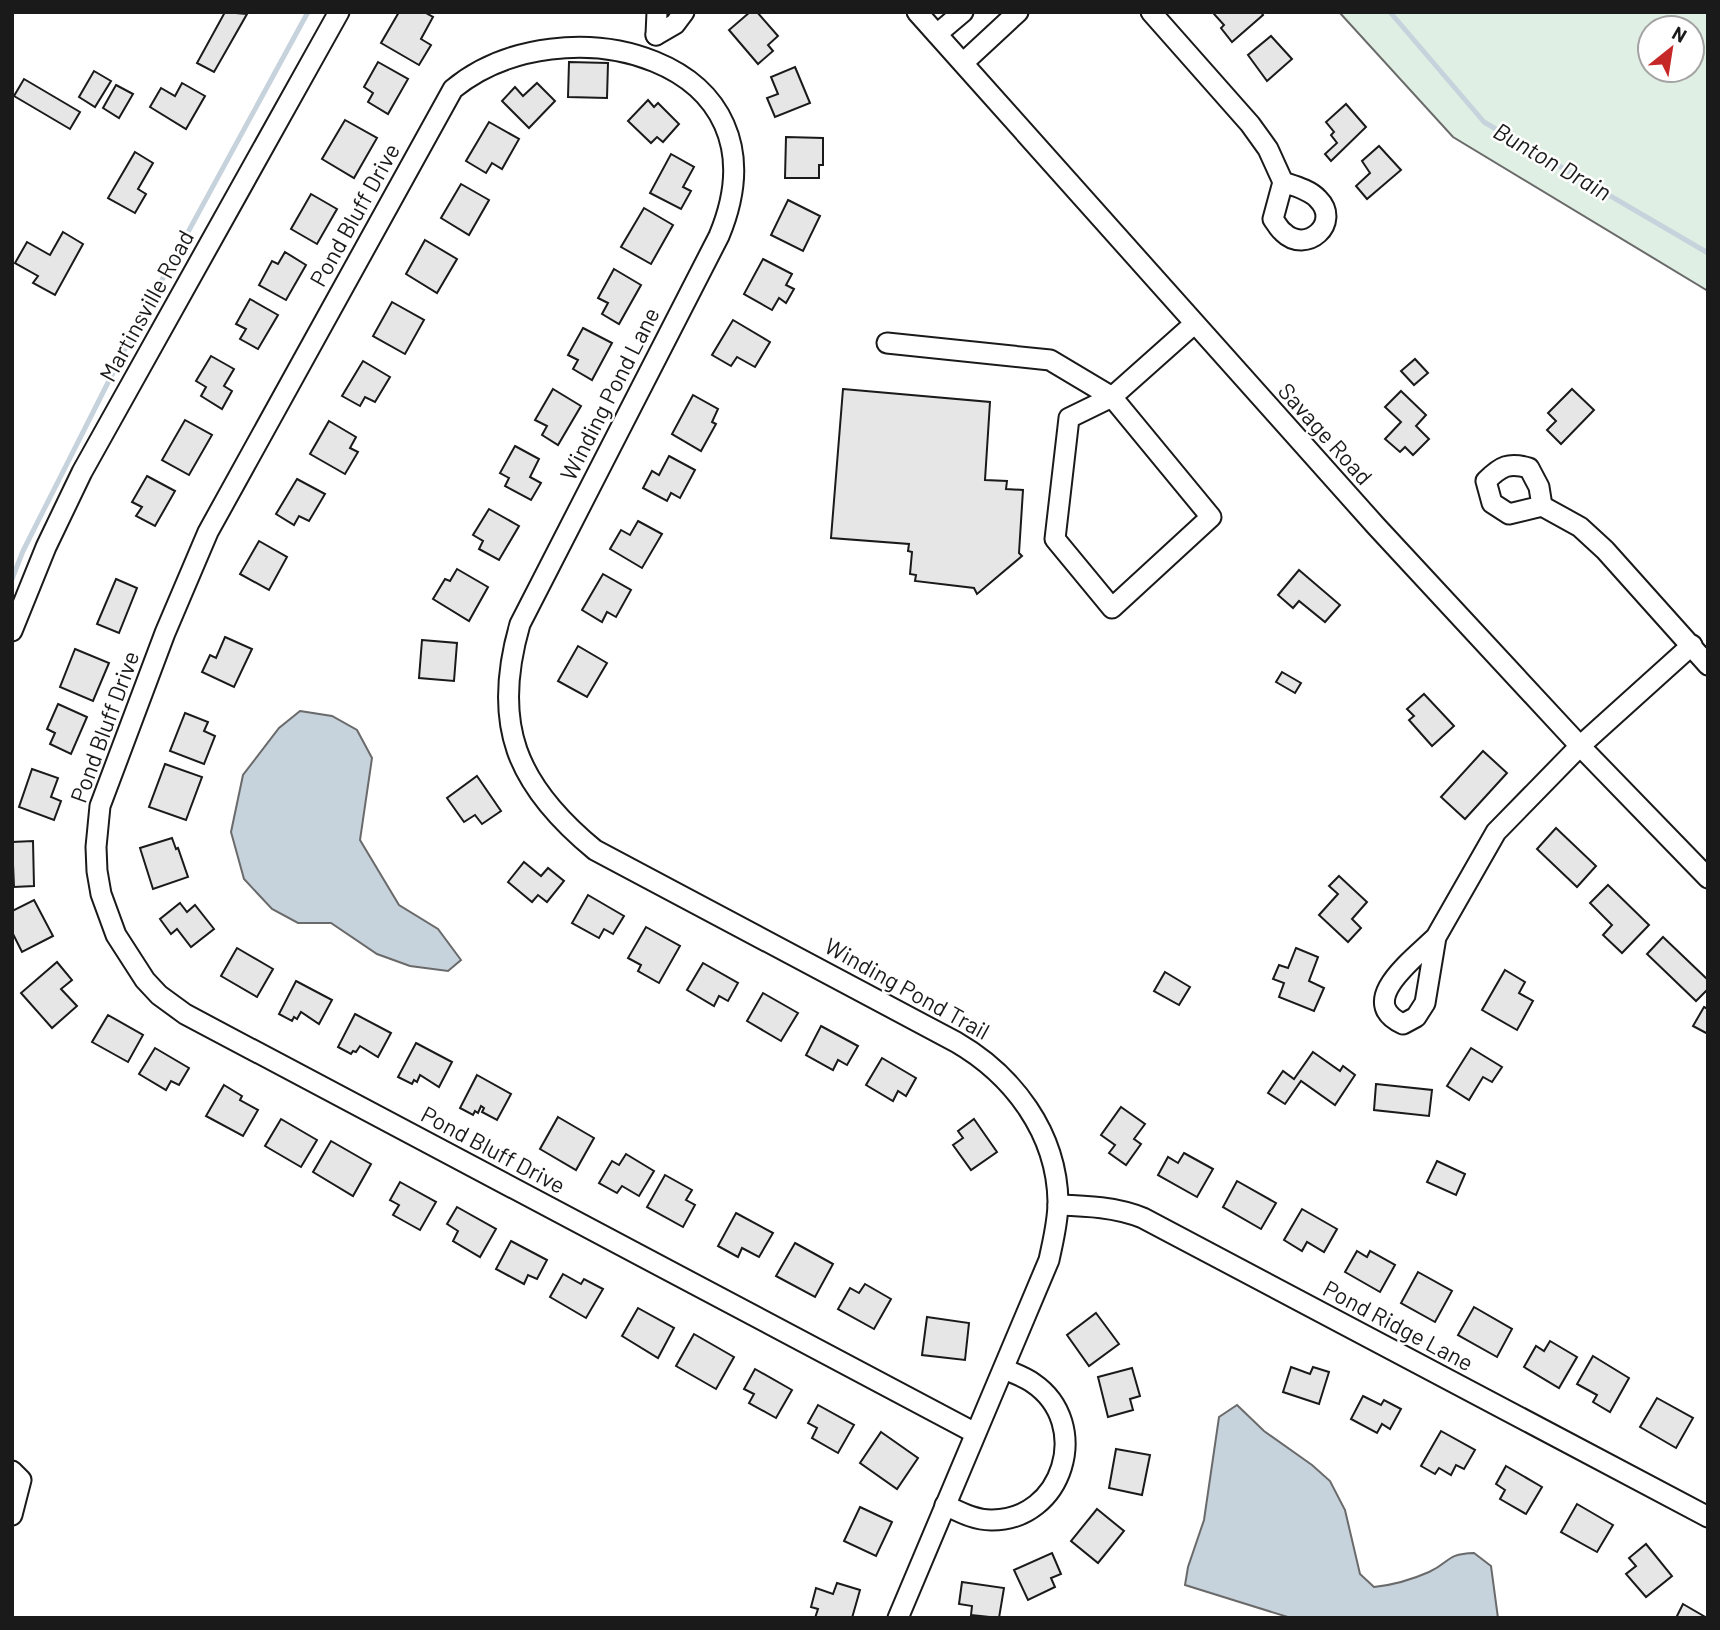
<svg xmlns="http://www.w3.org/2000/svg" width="1720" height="1630" font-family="Barlow,sans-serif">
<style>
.green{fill:#e0efe3;stroke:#6a6a6a;stroke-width:2;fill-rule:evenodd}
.water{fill:#c6d2dc;stroke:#6a6a6a;stroke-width:2}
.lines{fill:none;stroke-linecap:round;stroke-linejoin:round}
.stream{stroke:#c6d2dc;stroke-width:5}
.building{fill:#e6e6e6;stroke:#1a1a1a;stroke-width:2}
.minor-casing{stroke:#1a1a1a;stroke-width:23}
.minor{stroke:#fff;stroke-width:19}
.labels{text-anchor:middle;stroke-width:5;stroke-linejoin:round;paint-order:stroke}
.street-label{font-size:23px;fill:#1a1a1a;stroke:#fff}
.water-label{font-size:24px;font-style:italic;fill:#1a1a1a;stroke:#fff}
</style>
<rect width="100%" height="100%" fill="#fff"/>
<path class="green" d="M1339,12h369v279l-255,-154zM1650,28h42v42h-42z"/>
<g class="water">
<path d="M300,711l32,5 25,14 15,28 -12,82 39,65 39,24 23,31 -13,11 -38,-5 -33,-12 -46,-31h-33l-26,-14 -28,-30 -13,-47 12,-57 36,-47z"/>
<path d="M1237,1405l27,26 48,34 18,16 15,29 15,64 14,13c19,-2 37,-7 55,-15 22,-10 16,-18 45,-19l17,13 7,52h-207l-106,-33 3,-18 16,-47 15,-103z"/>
</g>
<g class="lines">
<g class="stream">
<path d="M1390,12l94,110 224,131"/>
<path d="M12,579l11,-28 110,-218 175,-321"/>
</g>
</g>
<g class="building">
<path d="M225,12l22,2 -33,58 -17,-9z"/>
<path d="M399,12h25l9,5 -12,22 10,6 -12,20 -38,-22z"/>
<path d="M750,12h7l21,24 -10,9 5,6 -15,13 -29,-34z"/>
<path d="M1217,12h44l2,3 -31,27 -11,-14 3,-3 -10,-11z"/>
<path d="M1271,36l21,23 -25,22 -19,-26z"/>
<path d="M378,62l30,17 -20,35 -20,-12 5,-9 -9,-6z"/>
<path d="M569,62l39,1 -1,35 -39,-1z"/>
<path d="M795,67l15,36 -35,14 -8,-19 11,-4 -7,-17z"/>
<path d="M94,71l17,10 -16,26 -16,-10z"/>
<path d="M24,79l56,33 -10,17 -56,-33z"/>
<path d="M182,83l23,13 -19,33 -36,-22 11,-19 14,8z"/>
<path d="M537,83l18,18 -26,27 -27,-27 13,-14 8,9z"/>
<path d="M116,85l17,9 -14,24 -16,-10z"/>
<path d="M648,100l6,7 4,-4 21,21 -16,18 -6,-5 -6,6 -23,-22z"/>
<path d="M1346,104l20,23 -35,34 -6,-7 12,-11 -6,-8 3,-3 -8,-10z"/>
<path d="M345,120l32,18 -23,40 -32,-19z"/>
<path d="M489,122l30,17 -17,30 -10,-6 -6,10 -20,-12z"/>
<path d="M786,137l37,1v27h-4v13h-34z"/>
<path d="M1379,146l22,24 -34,29 -11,-13 14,-13 -8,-12z"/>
<path d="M135,152l18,11 -15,26 8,5 -11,19 -27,-15z"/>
<path d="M671,154l23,13 -11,20 8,4 -10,18 -31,-16z"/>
<path d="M461,184l28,16 -20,35 -28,-17z"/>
<path d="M311,194l26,15 -20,35 -26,-15z"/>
<path d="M788,200l32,16 -17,35 -32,-16z"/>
<path d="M644,208l29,17 -22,39 -30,-17z"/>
<path d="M63,232l20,12 -28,51 -22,-12 5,-7 -23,-13 12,-21 23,13z"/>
<path d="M425,240l32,19 -20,34 -31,-19z"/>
<path d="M285,252l21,13 -20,35 -27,-15 13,-24 6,3z"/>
<path d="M763,259l29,15 -6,11 8,4 -8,14 -7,-5 -7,12 -28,-16z"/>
<path d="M614,269l27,16 -22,39 -17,-10 6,-11 -10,-5z"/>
<path d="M250,299l28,16 -20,34 -18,-10 6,-10 -10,-5z"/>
<path d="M392,302l32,18 -19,34 -32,-18z"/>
<path d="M733,320l37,22 -15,25 -18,-10 -6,9 -19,-11z"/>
<path d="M583,328l29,15 -20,37 -19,-11 5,-9 -10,-5z"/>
<path d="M211,356l23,13 -10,17 8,5 -10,18 -21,-13 5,-9 -10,-6z"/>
<path d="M1415,359l13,14 -14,12 -13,-14z"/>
<path d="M363,361l27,16 -15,25 -10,-5 -5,9 -18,-10z"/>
<path d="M553,389l28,17 -23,39 -16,-10 5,-9 -12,-6z"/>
<path d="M843,389l147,13 -5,78 22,1 -1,8 17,1 -4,63 3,3 -45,38 -3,-6 -59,-7 1,-6 -6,-1 2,-22 -4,-1 1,-7 -78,-6z"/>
<path d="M1572,389l22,21 -33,34 -14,-14 9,-9 -8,-8z"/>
<path d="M1401,391l25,24 -10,11 13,13 -16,16 -8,-8 -5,5 -15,-13 16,-17 -16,-15z"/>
<path d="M693,395l25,14 -6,13 4,2 -15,27 -29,-17z"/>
<path d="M185,420l27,15 -23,40 -27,-15z"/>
<path d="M329,421l27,16 -6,11 8,4 -13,22 -35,-20z"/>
<path d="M515,446l24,13 -9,18 11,6 -10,17 -26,-14 4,-8 -9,-5z"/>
<path d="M669,456l26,14 -15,28 -9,-5 -4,8 -24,-13 9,-17 7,4z"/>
<path d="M147,476l28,15 -20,35 -19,-10 6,-9 -10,-5z"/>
<path d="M297,479l28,15 -16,27 -10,-5 -5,9 -18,-11z"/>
<path d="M489,509l30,17 -20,34 -20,-11 4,-8 -10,-6z"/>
<path d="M638,521l24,13 -20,34 -32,-19 11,-19 9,5z"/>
<path d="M259,541l28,16 -18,33 -29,-16z"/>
<path d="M457,569l31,18 -19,34 -36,-22 12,-20 5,2z"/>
<path d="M1299,570l41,35 -15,17 -26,-21 -6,7 -15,-13z"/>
<path d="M603,574l28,16 -15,27 -9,-5 -5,10 -20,-12z"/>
<path d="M116,579l21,9 -18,45 -22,-9z"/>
<path d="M225,637l27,12 -18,38 -32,-15 8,-17 6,3z"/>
<path d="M422,640l35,3 -3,38 -35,-3z"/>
<path d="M578,646l29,17 -20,34 -29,-16z"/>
<path d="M75,649l34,14 -16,38 -33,-14z"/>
<path d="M1282,672l19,11 -6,10 -19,-11z"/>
<path d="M1424,694l30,32 -22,20 -23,-26 5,-4 -7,-7z"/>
<path d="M58,704l29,13 -16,37 -21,-10 5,-11 -8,-4z"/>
<path d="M185,713l23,9 -4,9 11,5 -11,28 -34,-13z"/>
<path d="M1483,751l24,22 -42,46 -24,-22z"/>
<path d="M165,764l37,13 -16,43 -37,-13z"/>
<path d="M32,769l26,9 -7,19 10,4 -7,19 -35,-13z"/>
<path d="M477,776l24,35 -19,13 -7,-9 -11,7 -17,-24z"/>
<path d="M1556,828l40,38 -19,21 -40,-38z"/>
<path d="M172,838l4,11 2,-1 10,29 -35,12 -13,-41z"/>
<path d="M33,841l1,45 -20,1 -2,-45z"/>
<path d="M524,862l17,14 7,-8 16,13 -17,21 -9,-7 -6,7 -24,-20z"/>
<path d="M1339,876l28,26 -15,17 9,9 -13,14 -29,-27 19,-21 -9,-8z"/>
<path d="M1608,885l41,40 -27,28 -19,-18 9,-10 -22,-22z"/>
<path d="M588,895l36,21 -11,18 -9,-5 -5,9 -27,-15z"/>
<path d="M34,900l19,36 -31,16 -10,-20v-21z"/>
<path d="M180,903l7,9 8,-7 19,24 -23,18 -14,-18 -6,5 -11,-15z"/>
<path d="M646,927l34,19 -21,37 -21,-12 3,-6 -13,-7z"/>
<path d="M1663,937l45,43v9l-12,12 -49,-47z"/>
<path d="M237,948l36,21 -16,28 -36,-21z"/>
<path d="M1296,948l22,9 -9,24 15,7 -10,23 -35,-14 5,-14 -11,-4 6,-14 9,3z"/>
<path d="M57,962l15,18 -11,9 16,17 -25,22 -31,-35z"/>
<path d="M703,963l35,20 -10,18 -9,-5 -5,10 -27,-16z"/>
<path d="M1505,970l20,12 -6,11 14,8 -16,29 -35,-20z"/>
<path d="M1165,972l25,15 -11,18 -25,-14z"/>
<path d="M296,981l36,19 -13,24 -18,-12 -4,7 -3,-2 -2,4 -13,-7z"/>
<path d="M763,993l35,20 -17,28 -34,-20z"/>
<path d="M1704,1007l4,2v25l-15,-8z"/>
<path d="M355,1014l36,19 -13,24 -18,-11 -4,6 -3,-1 -2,3 -13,-7z"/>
<path d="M108,1015l35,20 -15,27 -36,-20z"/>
<path d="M821,1026l37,20 -11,19 -9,-5 -5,10 -27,-15z"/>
<path d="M416,1043l36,19 -13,25 -19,-12 -3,7 -3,-2 -2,4 -14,-7z"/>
<path d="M155,1048l34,20 -10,17 -8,-4 -5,9 -27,-16z"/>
<path d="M1471,1048l31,19 -10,15 -9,-5 -14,23 -22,-14z"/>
<path d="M1313,1052l27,19 3,-5 12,9 -20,30 -34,-24 -16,23 -17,-11 15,-22 11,8z"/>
<path d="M882,1058l34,20 -10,18 -8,-5 -5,10 -27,-16z"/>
<path d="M477,1075l34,19 -14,26 -15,-8 2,-4 -3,-2 -3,7 -3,-2 -2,4 -13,-7z"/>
<path d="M1376,1084l56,6 -3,26 -55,-6z"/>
<path d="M224,1085l18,11 -2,4 18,10 -15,26 -37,-20z"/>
<path d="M1121,1107l24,17 -11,15 7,5 -15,21 -17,-12 6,-8 -14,-10z"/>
<path d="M558,1117l36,21 -18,32 -36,-21z"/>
<path d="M281,1119l36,21 -16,27 -36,-21z"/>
<path d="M974,1119l23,33 -26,18 -18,-25 10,-7 -5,-7z"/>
<path d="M331,1141l40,23 -18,32 -40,-24z"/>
<path d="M1184,1153l29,16 -16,28 -39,-22 10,-18 10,6z"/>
<path d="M626,1154l28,17 -15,25 -17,-10 -5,7 -18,-10 13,-22 7,4z"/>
<path d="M1437,1161l28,13 -9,21 -29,-13z"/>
<path d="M665,1175l27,15 -6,10 9,5 -12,22 -36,-20z"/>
<path d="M1237,1181l39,22 -15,26 -38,-22z"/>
<path d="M400,1182l36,20 -16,28 -27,-15 6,-10 -9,-5z"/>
<path d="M457,1207l39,22 -16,28 -27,-16 5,-10 -11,-7z"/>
<path d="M1302,1209l35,20 -13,23 -17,-10 -5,9 -18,-11z"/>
<path d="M736,1213l37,20 -14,24 -17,-9 -4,9 -20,-11z"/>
<path d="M511,1241l36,19 -10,19 -9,-4 -4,9 -28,-15z"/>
<path d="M795,1243l38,21 -18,33 -39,-21z"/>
<path d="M1357,1251l10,6 3,-6 25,14 -15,27 -35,-20z"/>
<path d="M1418,1272l34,19 -17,31 -34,-19z"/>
<path d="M563,1274l18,10 3,-5 19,10 -17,29 -36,-21z"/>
<path d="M865,1284l26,15 -17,30 -36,-20 12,-21 9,5z"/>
<path d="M1474,1307l38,22 -15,28 -39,-22z"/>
<path d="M638,1308l36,20 -16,30 -36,-22z"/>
<path d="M1096,1313l23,31 -30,22 -22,-31z"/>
<path d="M927,1317l42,6 -4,37 -43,-5z"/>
<path d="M694,1334l40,23 -18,32 -40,-23z"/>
<path d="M1550,1341l27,16 -18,31 -35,-21 12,-21 8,5z"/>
<path d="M1593,1356l36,22 -19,34 -17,-10 4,-7 -20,-11z"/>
<path d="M1291,1367l19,7 3,-7 16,5 -10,32 -36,-12z"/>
<path d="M1132,1368l8,28 -10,3 3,11 -25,7 -10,-40z"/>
<path d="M755,1369l37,21 -16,28 -27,-15 5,-9 -10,-5z"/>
<path d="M1363,1396l18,9 3,-5 17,9 -11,20 -8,-5 -5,9 -26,-14z"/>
<path d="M1657,1398l36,20 -17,30 -36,-21z"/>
<path d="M818,1405l36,20 -16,28 -26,-15 5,-10 -9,-5z"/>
<path d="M1441,1431l34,19 -11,19 -8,-4 -5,10 -12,-7 -4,6 -14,-8z"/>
<path d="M881,1432l37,26 -21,31 -37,-26z"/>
<path d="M1116,1449l34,6 -8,40 -33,-7z"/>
<path d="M1506,1466l36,21 -16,27 -26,-15 5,-9 -9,-6z"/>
<path d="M1577,1504l36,21 -16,27 -36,-20z"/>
<path d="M860,1507l32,15 -16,34 -32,-15z"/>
<path d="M1097,1509l27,22 -26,32 -27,-22z"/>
<path d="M1646,1544l26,32 -26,21 -20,-23 10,-8 -7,-8z"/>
<path d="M1052,1553l9,21 -10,4 4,9 -27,13 -14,-30z"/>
<path d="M962,1582l42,6 -5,30 -28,-3 1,-9 -13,-2z"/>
<path d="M837,1583l23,7 -8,28h-37l3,-9 -7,-2 5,-19 17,6z"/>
<path d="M1683,1604l24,14h-31z"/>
</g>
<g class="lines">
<g class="minor-casing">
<g id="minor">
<path d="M917,12l459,514 204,220 128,132"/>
<path d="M1151,12l99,112 18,25 15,33 -10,37c3,4 6,10 10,13 23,23 59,-9 35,-33 -8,-9 -23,-13 -35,-17"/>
<path d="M937,34l26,-22"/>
<path d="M656,35l19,-11 9,-12"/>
<path d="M656,35l1,-23"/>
<path d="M963,63l55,-51"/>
<path d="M887,343l163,17 62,37 99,120 -99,91 -57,-69 14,-121 43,-21 82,-73"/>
<path d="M1542,506l-3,-19 -10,-19c-20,-6 -28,-2 -43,13l6,22 17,11 33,-8 38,21 25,23 103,115"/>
<path d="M12,631l34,-84 36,-75 257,-460"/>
<path d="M1436,937c-21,21 -82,65 -33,87l13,-7 9,-14 11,-66 60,-105 84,-86 112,-101"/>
<path d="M1058,1205c29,1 58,2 85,13l565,299"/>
<path d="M12,1471l9,9 -9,35"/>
<path d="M945,1505c15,7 29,15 46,15 72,1 102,-96 42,-137 -8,-6 -20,-10 -29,-14"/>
<path d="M898,1618l151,-358c4,-19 9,-38 9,-58 -1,-69 -45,-127 -102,-160l-361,-192c-79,-65 -104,-126 -75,-226l199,-388c75,-180 -158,-236 -266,-147l-245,443 -43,101 -65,173 -4,41 1,24 4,23 15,41 29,45 14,15 26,19 790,419"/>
</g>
</g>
<use href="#minor" class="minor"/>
</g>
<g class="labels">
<g class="street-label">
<text transform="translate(355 215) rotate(-61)" y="8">Pond Bluff Drive</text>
<text transform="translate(147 306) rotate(-61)" y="8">Martinsville Road</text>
<text transform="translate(610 394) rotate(-63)" y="8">Winding Pond Lane</text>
<text transform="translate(1325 434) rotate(48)" y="8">Savage Road</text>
<text transform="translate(105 727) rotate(-70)" y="8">Pond Bluff Drive</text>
<text transform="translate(907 989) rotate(29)" y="8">Winding Pond Trail</text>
<text transform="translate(493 1150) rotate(28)" y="8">Pond Bluff Drive</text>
<text transform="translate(1398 1326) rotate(28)" y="8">Pond Ridge Lane</text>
</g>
<g class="water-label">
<text transform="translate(1552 162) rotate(30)" y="8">Bunton Drain</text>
</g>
</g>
<rect width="1720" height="1630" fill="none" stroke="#1a1a1a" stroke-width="28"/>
<g transform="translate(1671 49) rotate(30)"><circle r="33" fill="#ffffff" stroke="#a3a3a3" stroke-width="2"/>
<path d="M0-5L12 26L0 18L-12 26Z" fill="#c62828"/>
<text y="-10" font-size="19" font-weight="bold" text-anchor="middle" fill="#1a1a1a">N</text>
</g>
</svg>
